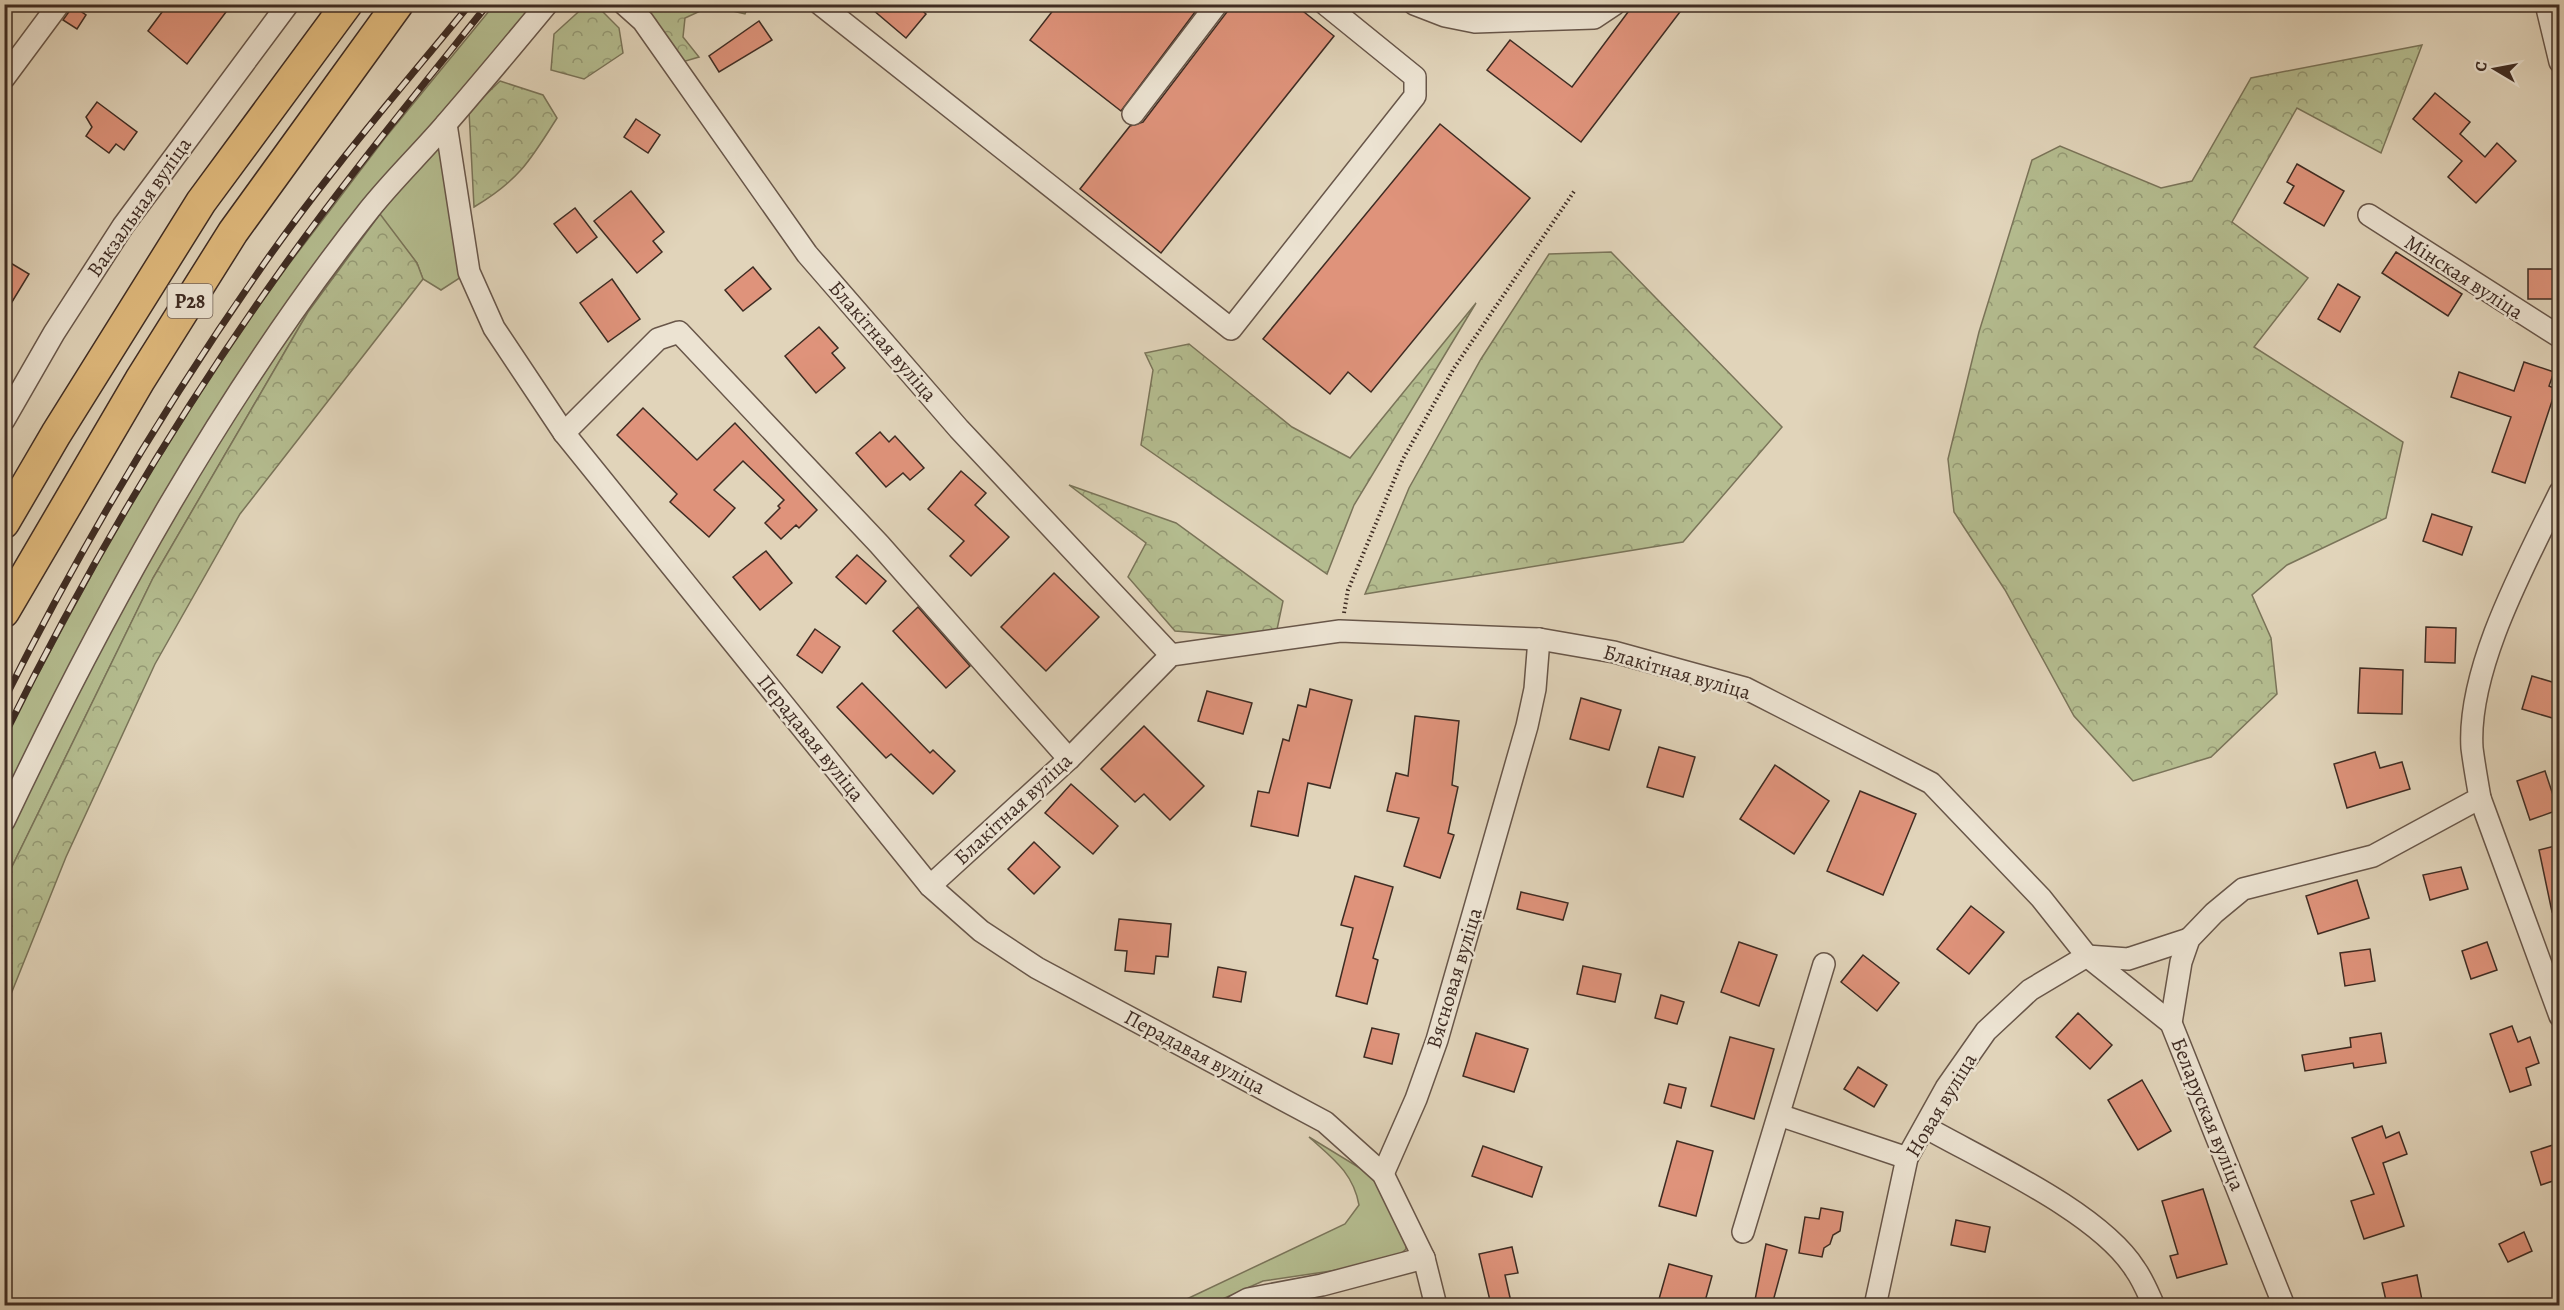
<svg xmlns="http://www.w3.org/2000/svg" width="2564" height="1310" font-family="Alegreya,serif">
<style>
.grass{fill:#b4bc8f;stroke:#7a7459;stroke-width:1.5}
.forest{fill:url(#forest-crowns);stroke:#7a7459;stroke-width:1.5}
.building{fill:#df937b;stroke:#3f2c23;stroke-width:1.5}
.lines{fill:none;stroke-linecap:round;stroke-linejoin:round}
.minor-casing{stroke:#685649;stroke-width:24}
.highway-casing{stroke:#3f2c23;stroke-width:33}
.path{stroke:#3f2c23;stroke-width:4;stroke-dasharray:1.5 3;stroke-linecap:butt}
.minor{stroke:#ece3d2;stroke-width:21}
.highway{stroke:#e0ba7d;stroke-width:30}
.rail-casing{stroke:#3f2c23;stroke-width:7}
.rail{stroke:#ece3d2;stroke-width:4.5;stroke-dasharray:14;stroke-linecap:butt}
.labels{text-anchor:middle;stroke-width:5;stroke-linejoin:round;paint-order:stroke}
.shield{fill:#ece3d2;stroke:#736358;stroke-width:1.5}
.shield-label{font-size:20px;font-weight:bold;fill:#3f2c23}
.street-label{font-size:21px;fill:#3f2c23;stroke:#ece3d2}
</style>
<defs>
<pattern id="forest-crowns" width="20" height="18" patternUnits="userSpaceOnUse" patternTransform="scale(1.5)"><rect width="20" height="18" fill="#b4bc8f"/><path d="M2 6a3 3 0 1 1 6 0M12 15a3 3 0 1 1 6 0" fill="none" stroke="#949974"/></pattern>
</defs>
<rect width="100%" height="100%" fill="#e1d4ba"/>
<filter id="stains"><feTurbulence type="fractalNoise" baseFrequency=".00333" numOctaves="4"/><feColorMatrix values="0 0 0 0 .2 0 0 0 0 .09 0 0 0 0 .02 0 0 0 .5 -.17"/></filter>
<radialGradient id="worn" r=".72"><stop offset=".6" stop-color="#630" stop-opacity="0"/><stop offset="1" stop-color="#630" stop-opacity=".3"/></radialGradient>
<g class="grass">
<path d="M494,5h53l-101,119 23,148 -28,18 -18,-11 -6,-16 -38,-48 -71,97 -155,266 -148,303v-146l120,-222 99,-158 65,-91 96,-126z"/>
<path d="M1309,1137l64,39 33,63v10l-14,13 -129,19 -54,24 -37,1 173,-82 14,-19c-6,-33 -27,-47 -50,-68z"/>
</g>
<g class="forest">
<path d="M586,5h10l23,23 4,25 -39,26 -33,-9 3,-36z"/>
<path d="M638,5h111l-4,9 -34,-8 -26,12 -2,19 16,20 -20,6z"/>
<path d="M2422,45l-41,108 -84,-45 -65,114 76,56 -54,69 149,95 -17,76 -99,47 -35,30 19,43 6,56 -66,63 -78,24 -59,-65 -69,-126 -51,-78 -6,-53 31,-127 53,-172 28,-14 101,42 31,-7 59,-103z"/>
<path d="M500,81l43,14 14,23c-27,43 -38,62 -83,89l-5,-96z"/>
<path d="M380,214l37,49 6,16 -183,235 -85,150 -89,193 -61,152v-128l148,-303 155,-266z"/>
<path d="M1611,252l171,175 -99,115 -318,52 44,-106 72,-129 68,-105z"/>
<path d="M1476,303l-122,202 -27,69 -186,-129 12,-75 -8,-17 44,-9 103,83 58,31z"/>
<path d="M1069,485l107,38 107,78 -8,38 -100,-8 -47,-54 18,-34z"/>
</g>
<g class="building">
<path d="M168,4h64l-45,60 -39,-33z"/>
<path d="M866,4h49l11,10 -20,24z"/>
<path d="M1058,4h143l-80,107 -91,-71z"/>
<path d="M1230,4h64l40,32 -173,217 -81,-64 50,-63 13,-4 84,-110z"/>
<path d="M1634,4h52l-105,138 -94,-72 23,-30 62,47z"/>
<path d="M73,6l13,9 -9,14 -14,-9z"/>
<path d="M759,21l13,19 -53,32 -10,-16z"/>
<path d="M2435,93l35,29 -10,12 25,23 12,-14 19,18 -40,42 -28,-26 14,-16 -49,-42z"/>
<path d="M97,102l40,30 -13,18 -8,-6 -7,9 -23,-17 6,-9 -6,-10z"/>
<path d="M636,119l24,16 -12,18 -24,-16z"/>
<path d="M1440,124l90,74 -159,194 -23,-20 -18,22 -67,-55z"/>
<path d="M2297,164l47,27 -20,35 -40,-23 10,-17 -7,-4z"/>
<path d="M631,191l33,41 -11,9 9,11 -25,21 -43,-52z"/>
<path d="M575,208l22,29 -20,16 -23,-29z"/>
<path d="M2396,252l66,42 -14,22 -66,-43z"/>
<path d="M4,259l25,15 -25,41z"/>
<path d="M753,267l18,22 -28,22 -18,-21z"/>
<rect x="2528" y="269" width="31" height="30"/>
<path d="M612,279l28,40 -32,23 -28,-39z"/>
<path d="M2338,284l22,13 -20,35 -22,-13z"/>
<path d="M819,327l19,21 -6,5 13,15 -29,25 -31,-37z"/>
<path d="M2524,362l30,10 -5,14 7,3 -31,94 -33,-11 19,-55 -60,-20 8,-25 55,19z"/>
<path d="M643,408l54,52 38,-37 82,87 -18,18 -3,-3 -15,14 -16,-16 15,-15 -2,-2 6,-6 -41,-39 -29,29 21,18 -26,29 -39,-35 7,-8 -60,-59z"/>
<path d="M880,432l9,10 6,-6 29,32 -14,12 -7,-7 -17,14 -30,-34z"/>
<path d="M961,471l25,22 -11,12 34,32 -38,39 -21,-20 14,-15 -36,-32z"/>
<path d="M2432,514l40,13 -10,28 -39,-14z"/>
<path d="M766,551l26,32 -32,27 -27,-33z"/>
<path d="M857,555l29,26 -20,23 -30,-27z"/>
<path d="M1054,573l45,44 -53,54 -45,-44z"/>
<path d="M918,607l52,59 -24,22 -53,-57z"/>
<path d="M2426,627l30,1 -1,35 -30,-1z"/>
<path d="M815,629l25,18 -18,26 -25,-18z"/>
<path d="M2360,668l43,2 -1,44 -44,-1z"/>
<path d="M2532,676l27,8v36l-37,-11z"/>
<path d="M862,683l68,70 3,-3 22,21 -22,23 -42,-40 -5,4 -49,-51z"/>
<path d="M1310,689l42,11 -22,88 -22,-5 -10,53 -47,-10 7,-35 11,2 14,-54 6,2 9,-36 8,2z"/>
<path d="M1207,691l45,12 -9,31 -45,-13z"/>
<path d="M1581,698l40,12 -12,40 -39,-11z"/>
<path d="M1415,716l44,5 -7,64 6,2 -10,46 6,2 -14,43 -36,-12 15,-48 -32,-7 9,-38 12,3z"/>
<path d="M1144,726l60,60 -34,34 -26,-26 -9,8 -34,-33z"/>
<path d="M1659,747l36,10 -12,40 -36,-10z"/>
<path d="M2375,752l5,16 22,-6 8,27 -63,19 -13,-44z"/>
<path d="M1775,765l54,36 -35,53 -54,-35z"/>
<path d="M2545,771l13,39 -28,10 -13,-39z"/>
<path d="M1071,784l47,42 -25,28 -48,-41z"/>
<path d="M1860,791l56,23 -33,81 -56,-24z"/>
<path d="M1034,842l26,25 -26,27 -26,-25z"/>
<path d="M2559,845v67h-7l-13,-62z"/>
<path d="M2461,867l7,22 -38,11 -7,-25z"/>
<path d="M1355,876l38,11 -20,71 5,2 -11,44 -31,-8 17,-68 -12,-3z"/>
<path d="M2357,880l12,38 -51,16 -12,-38z"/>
<path d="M1521,892l47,11 -5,17 -46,-11z"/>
<path d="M1971,906l33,26 -35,42 -32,-25z"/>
<path d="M1119,919l52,5 -3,33 -12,-1 -2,18 -29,-3 2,-20 -12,-1z"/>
<path d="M1739,942l38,13 -18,51 -38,-14z"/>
<path d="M2487,942l10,28 -26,9 -9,-28z"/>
<path d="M2370,949l5,32 -30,5 -5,-33z"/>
<path d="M1863,955l36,28 -22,28 -36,-29z"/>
<path d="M1583,966l38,8 -6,28 -38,-8z"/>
<path d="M1218,967l28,5 -5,30 -28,-5z"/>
<path d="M1661,995l23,7 -7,22 -22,-6z"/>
<path d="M2078,1013l34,32 -22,24 -34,-32z"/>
<path d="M2512,1026l6,16 12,-5 9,26 -13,5 5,17 -21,7 -20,-58z"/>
<path d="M1372,1028l27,6 -7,30 -28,-7z"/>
<path d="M1476,1033l52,16 -14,43 -51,-16z"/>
<path d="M2381,1033l5,30 -32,5 -1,-5 -48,8 -3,-16 49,-8 -1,-9z"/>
<path d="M1730,1037l44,12 -20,70 -43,-13z"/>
<path d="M1858,1067l29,18 -13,22 -30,-18z"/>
<path d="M2142,1080l29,51 -33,19 -30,-50z"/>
<path d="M1669,1084l17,4 -5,20 -17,-5z"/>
<path d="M2382,1126l4,12 13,-6 8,22 -24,9 21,63 -40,13 -13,-38 23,-7 -22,-56z"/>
<path d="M1677,1141l36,10 -17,65 -37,-10z"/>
<path d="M2559,1143v36l-18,6 -10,-33z"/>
<path d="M1483,1146l59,21 -10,30 -60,-21z"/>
<path d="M2203,1189l24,75 -50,14 -7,-22 8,-2 -16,-53z"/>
<path d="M1821,1208l22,4 -3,19 -7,4 -3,9 -6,4 -2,9 -23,-4 6,-36 14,2z"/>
<path d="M1956,1220l34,7 -5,25 -34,-7z"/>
<path d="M2524,1232l8,19 -24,11 -9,-18z"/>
<path d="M1766,1244l21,6 -15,55h-18z"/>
<path d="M1512,1247l6,26 -13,2 6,27 -20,3 -12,-51z"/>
<path d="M1669,1264l43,12 -8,29h-23l-22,-6z"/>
<path d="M2417,1275l6,30h-36l-5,-22z"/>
</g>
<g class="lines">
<g class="minor-casing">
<g id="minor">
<path d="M624,4l19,17 164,233 152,175 212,226"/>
<path d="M820,4l411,325 184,-233v-19l-90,-73"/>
<path d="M1414,4l31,12 30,6 119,-4 21,-14"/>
<path d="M2546,4l14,58"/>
<path d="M4,78l55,-74"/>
<path d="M1133,114l84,-110"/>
<path d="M446,124l23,148 25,56 70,105 366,453 51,45 56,37 288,154 58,52 41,84 12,48"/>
<path d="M2369,215l191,122"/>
<path d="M4,420l50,-87 69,-107 165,-222"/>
<path d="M564,433l94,-94 21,-7 200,212 190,215"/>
<path d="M2480,798l80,218"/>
<path d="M4,821c100,-211 219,-427 365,-611 23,-29 51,-56 76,-85 34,-39 68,-80 102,-121"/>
<path d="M930,886l139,-127 102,-104 169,-24 199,8 75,13 131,36 186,95 110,115 46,58 84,67 113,283"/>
<path d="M2087,956l41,3 61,-20"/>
<path d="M2171,1023l10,-61 8,-23 25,-26 29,-24 130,-33 107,-58c-3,-17 -6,-34 -8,-50 -5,-80 54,-186 88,-256"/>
<path d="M1779,1115l128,43"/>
<path d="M1925,1127c60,34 174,85 210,142 8,11 13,24 19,37"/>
<path d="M1383,1174l33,-75 21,-59 90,-314 8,-37 4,-50"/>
<path d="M1743,1232l81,-268"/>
<path d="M1235,1306l13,-7 74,-14 102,-27"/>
<path d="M1875,1306l32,-148 39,-70 40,-57 44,-41 57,-34"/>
</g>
</g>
<g class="highway-casing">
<g id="highway">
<path d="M4,523l52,-89 145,-232 146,-198"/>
<path d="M4,612l136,-232 93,-148 165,-228"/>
</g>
</g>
<path class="path" d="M1344,613l4,-23 55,-131 51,-91 121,-178"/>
<use href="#minor" class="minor"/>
<use href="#highway" class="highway"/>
<g class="rail-casing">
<g id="rail">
<path d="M4,700c74,-148 160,-293 255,-429 64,-93 139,-179 211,-267"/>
<path d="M4,736c78,-159 168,-312 270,-456 67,-95 141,-185 214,-276"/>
</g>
</g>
<use href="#rail" class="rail"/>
</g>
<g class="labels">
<rect class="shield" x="167.5" y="284" width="45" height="34" rx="4.5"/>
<g class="shield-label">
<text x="190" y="308">Р28</text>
</g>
<g class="street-label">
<text transform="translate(139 207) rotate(-55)" y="7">Вакзальная вуліца</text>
<text transform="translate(2464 277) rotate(33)" y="7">Мінская вуліца</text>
<text transform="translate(883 341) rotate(49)" y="7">Блакітная вуліца</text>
<text transform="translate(1677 672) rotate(16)" y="7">Блакітная вуліца</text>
<text transform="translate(811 738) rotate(51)" y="7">Перадавая вуліца</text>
<text transform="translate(1013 809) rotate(-43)" y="7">Блакітная вуліца</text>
<text transform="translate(1454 978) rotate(-73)" y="7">Вясновая вуліца</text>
<text transform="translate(1195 1052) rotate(28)" y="7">Перадавая вуліца</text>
<text transform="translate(1941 1105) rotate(-59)" y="7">Новая вуліца</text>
<text transform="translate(2208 1114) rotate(68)" y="7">Беларуская вуліца</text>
</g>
</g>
<rect width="2564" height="1310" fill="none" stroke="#e1d4ba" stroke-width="24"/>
<rect x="6" y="6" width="2552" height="1298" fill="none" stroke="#3f2c23" stroke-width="3"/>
<rect x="12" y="12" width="2540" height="1286" fill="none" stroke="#3f2c23" stroke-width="1.5"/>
<g transform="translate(2495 69) rotate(280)" stroke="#ece3d2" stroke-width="4.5" paint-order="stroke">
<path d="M0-4.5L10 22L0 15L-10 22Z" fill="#3f2c23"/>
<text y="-9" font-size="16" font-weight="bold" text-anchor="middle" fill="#3f2c23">С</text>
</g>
<rect width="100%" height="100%" filter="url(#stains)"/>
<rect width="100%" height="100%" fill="url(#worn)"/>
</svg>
